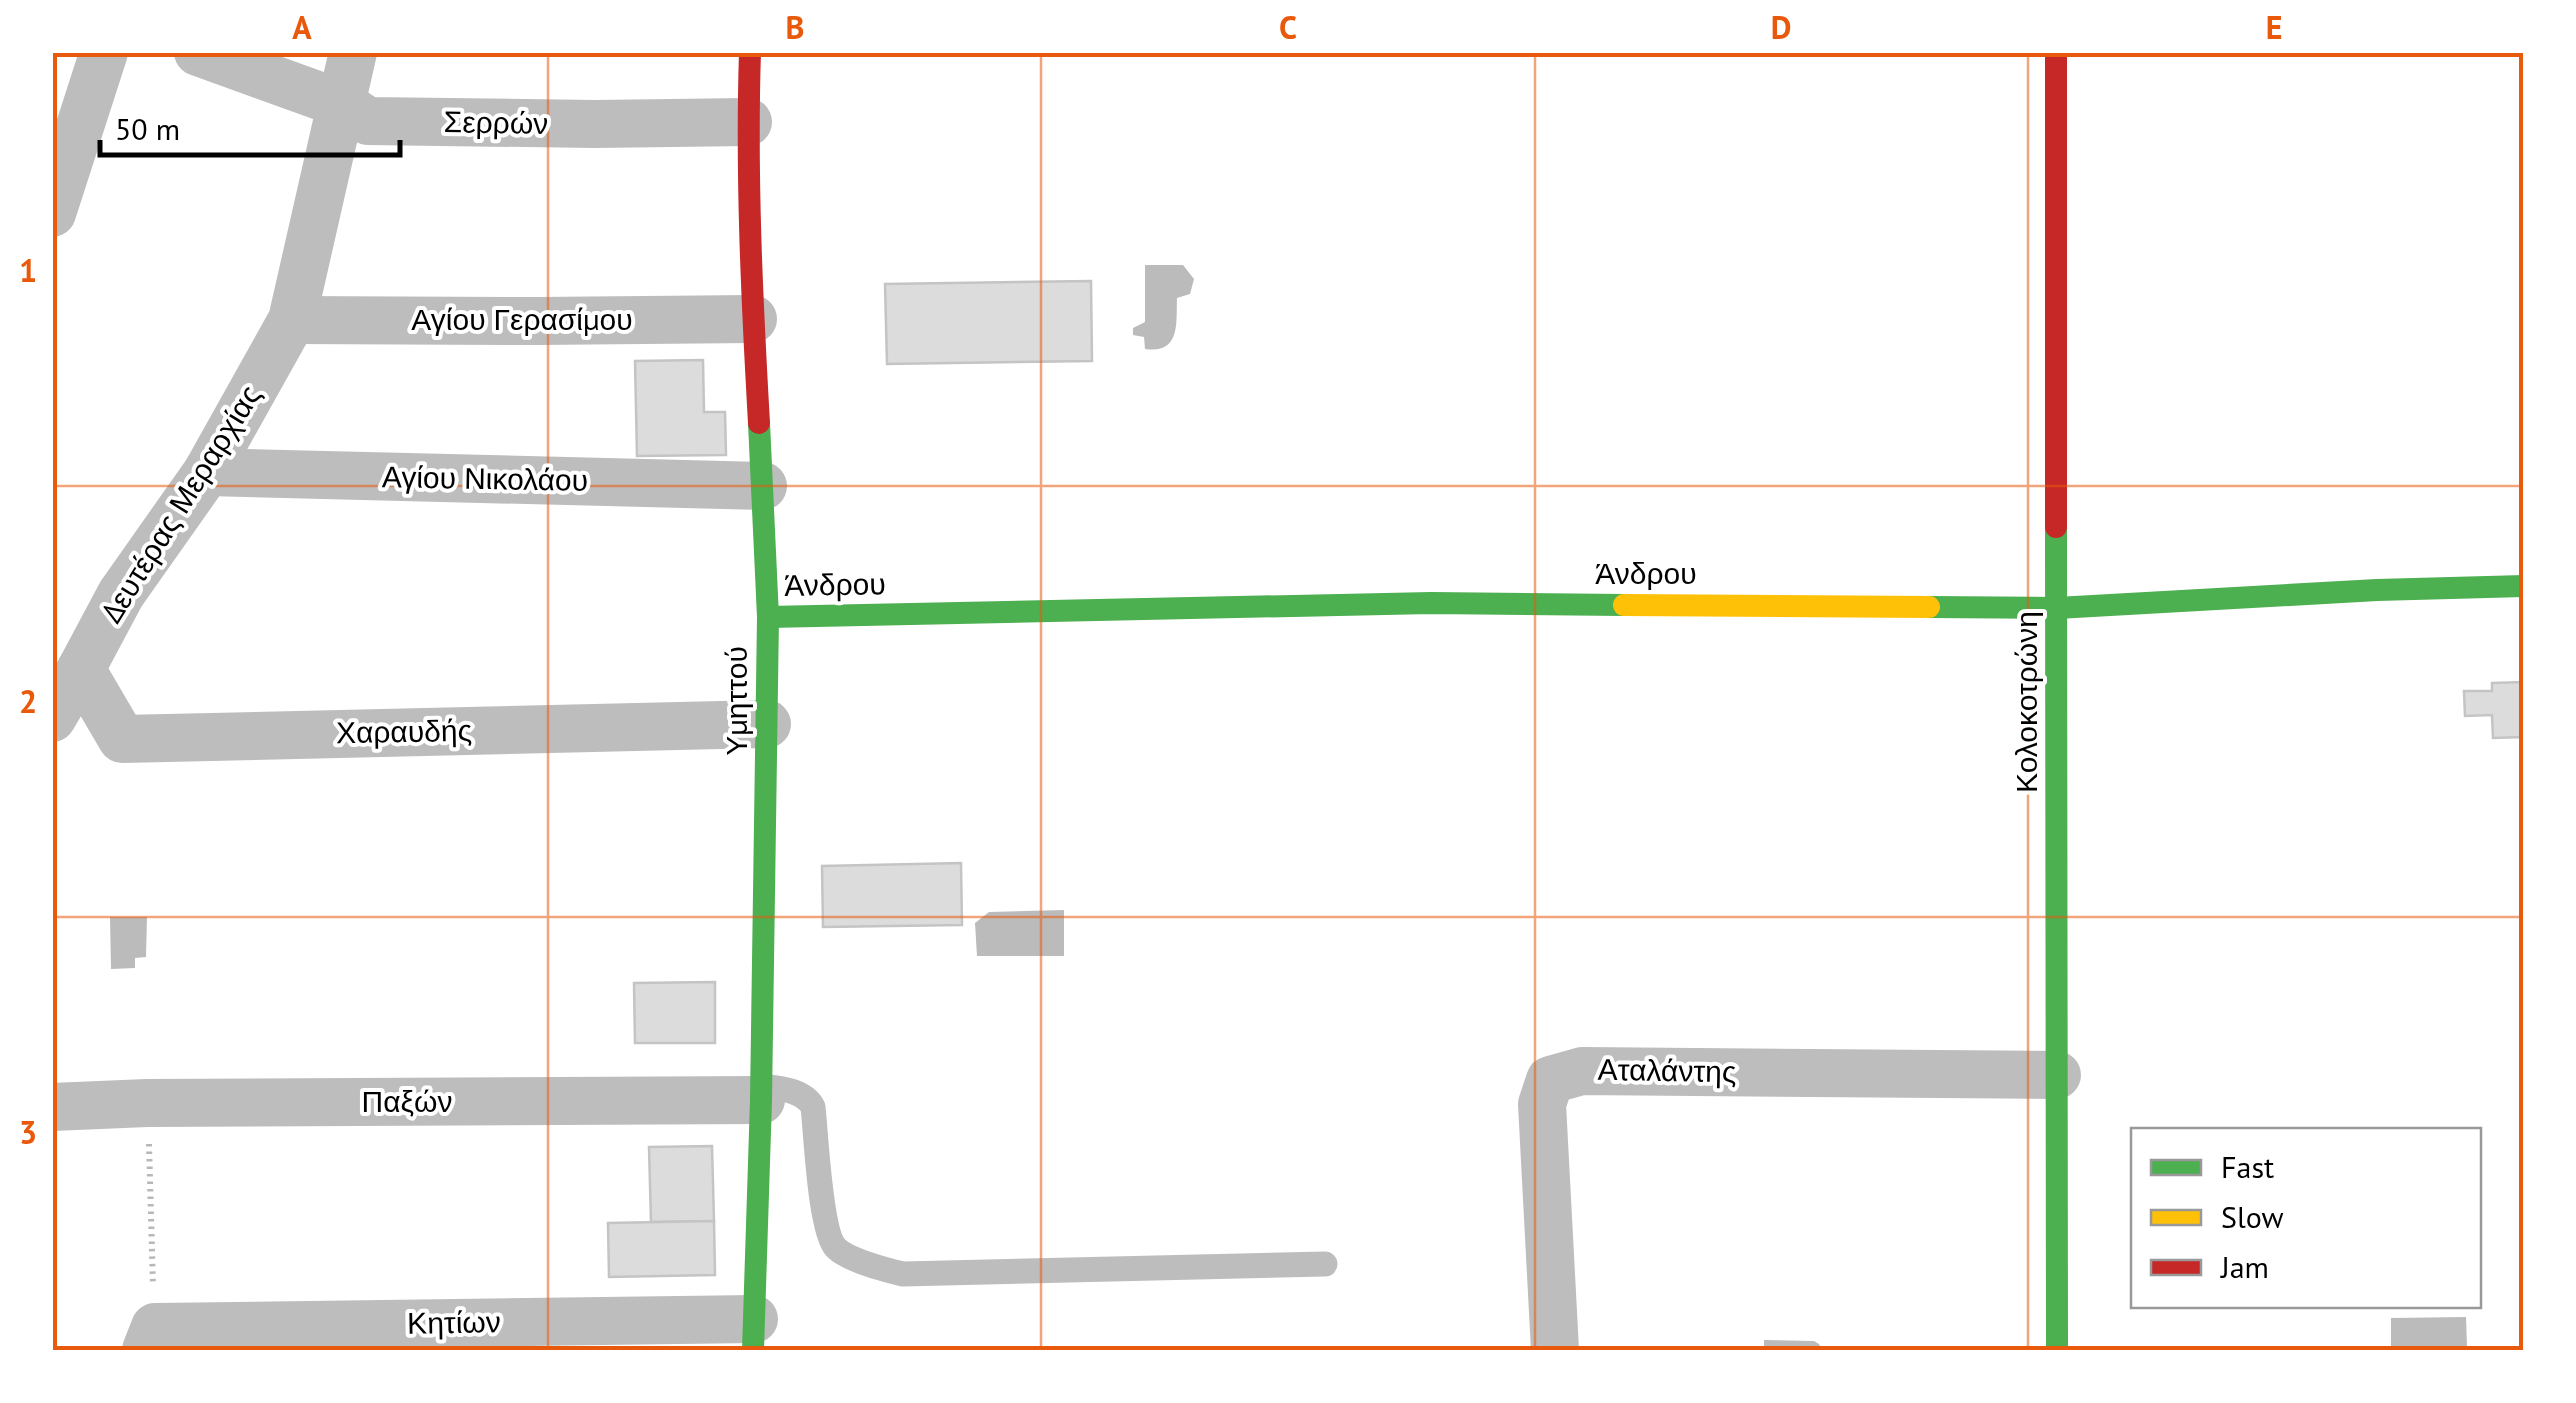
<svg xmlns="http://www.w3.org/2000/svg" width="2576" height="1403" font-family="'PT Sans',sans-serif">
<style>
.water{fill:#bbb}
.building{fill:#dcdcdc;stroke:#c4c4c4;stroke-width:2.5}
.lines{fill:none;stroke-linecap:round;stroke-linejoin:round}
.path{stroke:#b8b8b8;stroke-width:6;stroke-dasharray:2.5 5;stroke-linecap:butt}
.lane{stroke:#bdbdbd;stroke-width:25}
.street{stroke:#bdbdbd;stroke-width:48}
.fast{stroke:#4caf50;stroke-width:22}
.slow{stroke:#ffc107;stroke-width:22}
.jam{stroke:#c62828;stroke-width:22}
.grid{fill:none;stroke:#e8590c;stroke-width:2.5;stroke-opacity:0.55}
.labels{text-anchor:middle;stroke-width:8;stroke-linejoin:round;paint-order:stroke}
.street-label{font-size:30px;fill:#000;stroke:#fff}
.neatline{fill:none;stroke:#e8590c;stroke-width:4}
.grid-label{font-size:32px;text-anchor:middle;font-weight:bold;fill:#e8590c}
</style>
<rect width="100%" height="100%" fill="#fff"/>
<g class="water">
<path d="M1145,265h38l11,14 -4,15 -13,4c-1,25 4,56 -32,51l-1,-12 -11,-2v-7l12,-6z"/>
<path d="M1064,910v46h-87l-2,-33 14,-11z"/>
<path d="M110,917h37l-1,40 -11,1v10l-24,1z"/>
<path d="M2466,1317l1,29 -76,1v-29z"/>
<path d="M1764,1340l50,1 5,3 3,6h-58z"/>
</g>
<g class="building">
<path d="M1091,281l1,80 -205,3 -2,-80z"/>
<path d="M703,360l1,52h21l1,43 -89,1 -2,-95z"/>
<path d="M2524,682v55l-31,1 -1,-23 -27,1 -1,-25h28v-8z"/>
<path d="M961,863l1,62 -139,2 -1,-61z"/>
<path d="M715,982v61h-80l-1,-60z"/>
<path d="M712,1146l2,75 -63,1 -2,-75z"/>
<path d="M714,1221l1,54 -106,2 -1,-54z"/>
</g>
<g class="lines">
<path class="path" d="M149,1144l4,142"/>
<path class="lane" d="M761,1086c18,2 43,4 52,21 3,26 7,125 23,141 12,12 50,22 67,26l422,-10"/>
<g class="street">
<path d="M198,52l144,52 26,17 227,3 153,-2"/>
<path d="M52,213l52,-161"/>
<path d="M292,320l244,1 217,-2"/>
<path d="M207,472l556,14"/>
<path d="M81,669l41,70 645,-15"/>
<path d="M52,718l29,-49 40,-75 86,-122 85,-152 61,-268"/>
<path d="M52,1107l95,-4 614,-3"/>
<path d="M146,1350l9,-23 599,-8"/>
<path d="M1555,1350l-13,-246 8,-24 32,-9 475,4"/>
</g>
<g class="fast">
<path d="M2056,527l1,823"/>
<path d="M1929,607l128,1 320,-18 147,-4"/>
<path d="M768,617l663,-14 193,2"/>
<path d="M753,1350l8,-250 7,-483 -9,-194"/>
</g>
<path class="slow" d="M1624,605l305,2"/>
<g class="jam">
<path d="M750,52c-4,124 2,248 9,371"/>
<path d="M2056,52v475"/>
</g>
</g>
<path class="grid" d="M548,52v1298M1041,52v1298M1535,52v1298M2028,52v1298M52,486h2472M52,917h2472"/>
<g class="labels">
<g class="street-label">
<text transform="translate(496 123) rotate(1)" y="10">Σερρών</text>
<text x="522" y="330">Αγίου Γερασίμου</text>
<text transform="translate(485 479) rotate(1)" y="10">Αγίου Νικολάου</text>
<text transform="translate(181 504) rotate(-58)" y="10">Δευτέρας Μεραρχίας</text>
<text x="1646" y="584">Άνδρου</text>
<text transform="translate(835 585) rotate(-1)" y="10">Άνδρου</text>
<text transform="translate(737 701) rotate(-90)" y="10">Υμηττού</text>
<text transform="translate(2027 702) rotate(-90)" y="10">Κολοκοτρώνη</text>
<text transform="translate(404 732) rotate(-1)" y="10">Χαραυδής</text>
<text transform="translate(1667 1071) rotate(1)" y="10">Αταλάντης</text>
<text x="407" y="1112">Παξών</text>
<text transform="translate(454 1323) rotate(-1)" y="10">Κητίων</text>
</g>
</g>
<rect width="2576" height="1403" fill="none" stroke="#ffffff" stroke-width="110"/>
<rect x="2131" y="1128" width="350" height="180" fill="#ffffff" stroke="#999999" stroke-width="2.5"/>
<rect x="2151" y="1160" width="50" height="15" fill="#4caf50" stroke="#999999" stroke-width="2.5"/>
<text x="2221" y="1178" font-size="30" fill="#000000">Fast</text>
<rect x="2151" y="1210" width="50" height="15" fill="#ffc107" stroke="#999999" stroke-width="2.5"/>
<text x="2221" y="1228" font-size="30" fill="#000000">Slow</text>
<rect x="2151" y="1260" width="50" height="15" fill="#c62828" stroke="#999999" stroke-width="2.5"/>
<text x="2221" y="1278" font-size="30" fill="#000000">Jam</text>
<path d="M100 140v15h300v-15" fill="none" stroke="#000000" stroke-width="5"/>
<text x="115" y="140" font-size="30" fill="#000000" stroke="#ffffff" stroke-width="8" paint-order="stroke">50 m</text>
<rect x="55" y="55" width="2466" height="1293" class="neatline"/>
<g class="grid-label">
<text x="302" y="39">A</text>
<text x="795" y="39">B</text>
<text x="1288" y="39">C</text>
<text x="1781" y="39">D</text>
<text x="2274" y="39">E</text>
<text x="28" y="282">1</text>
<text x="28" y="713">2</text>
<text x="28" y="1144">3</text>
</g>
</svg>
